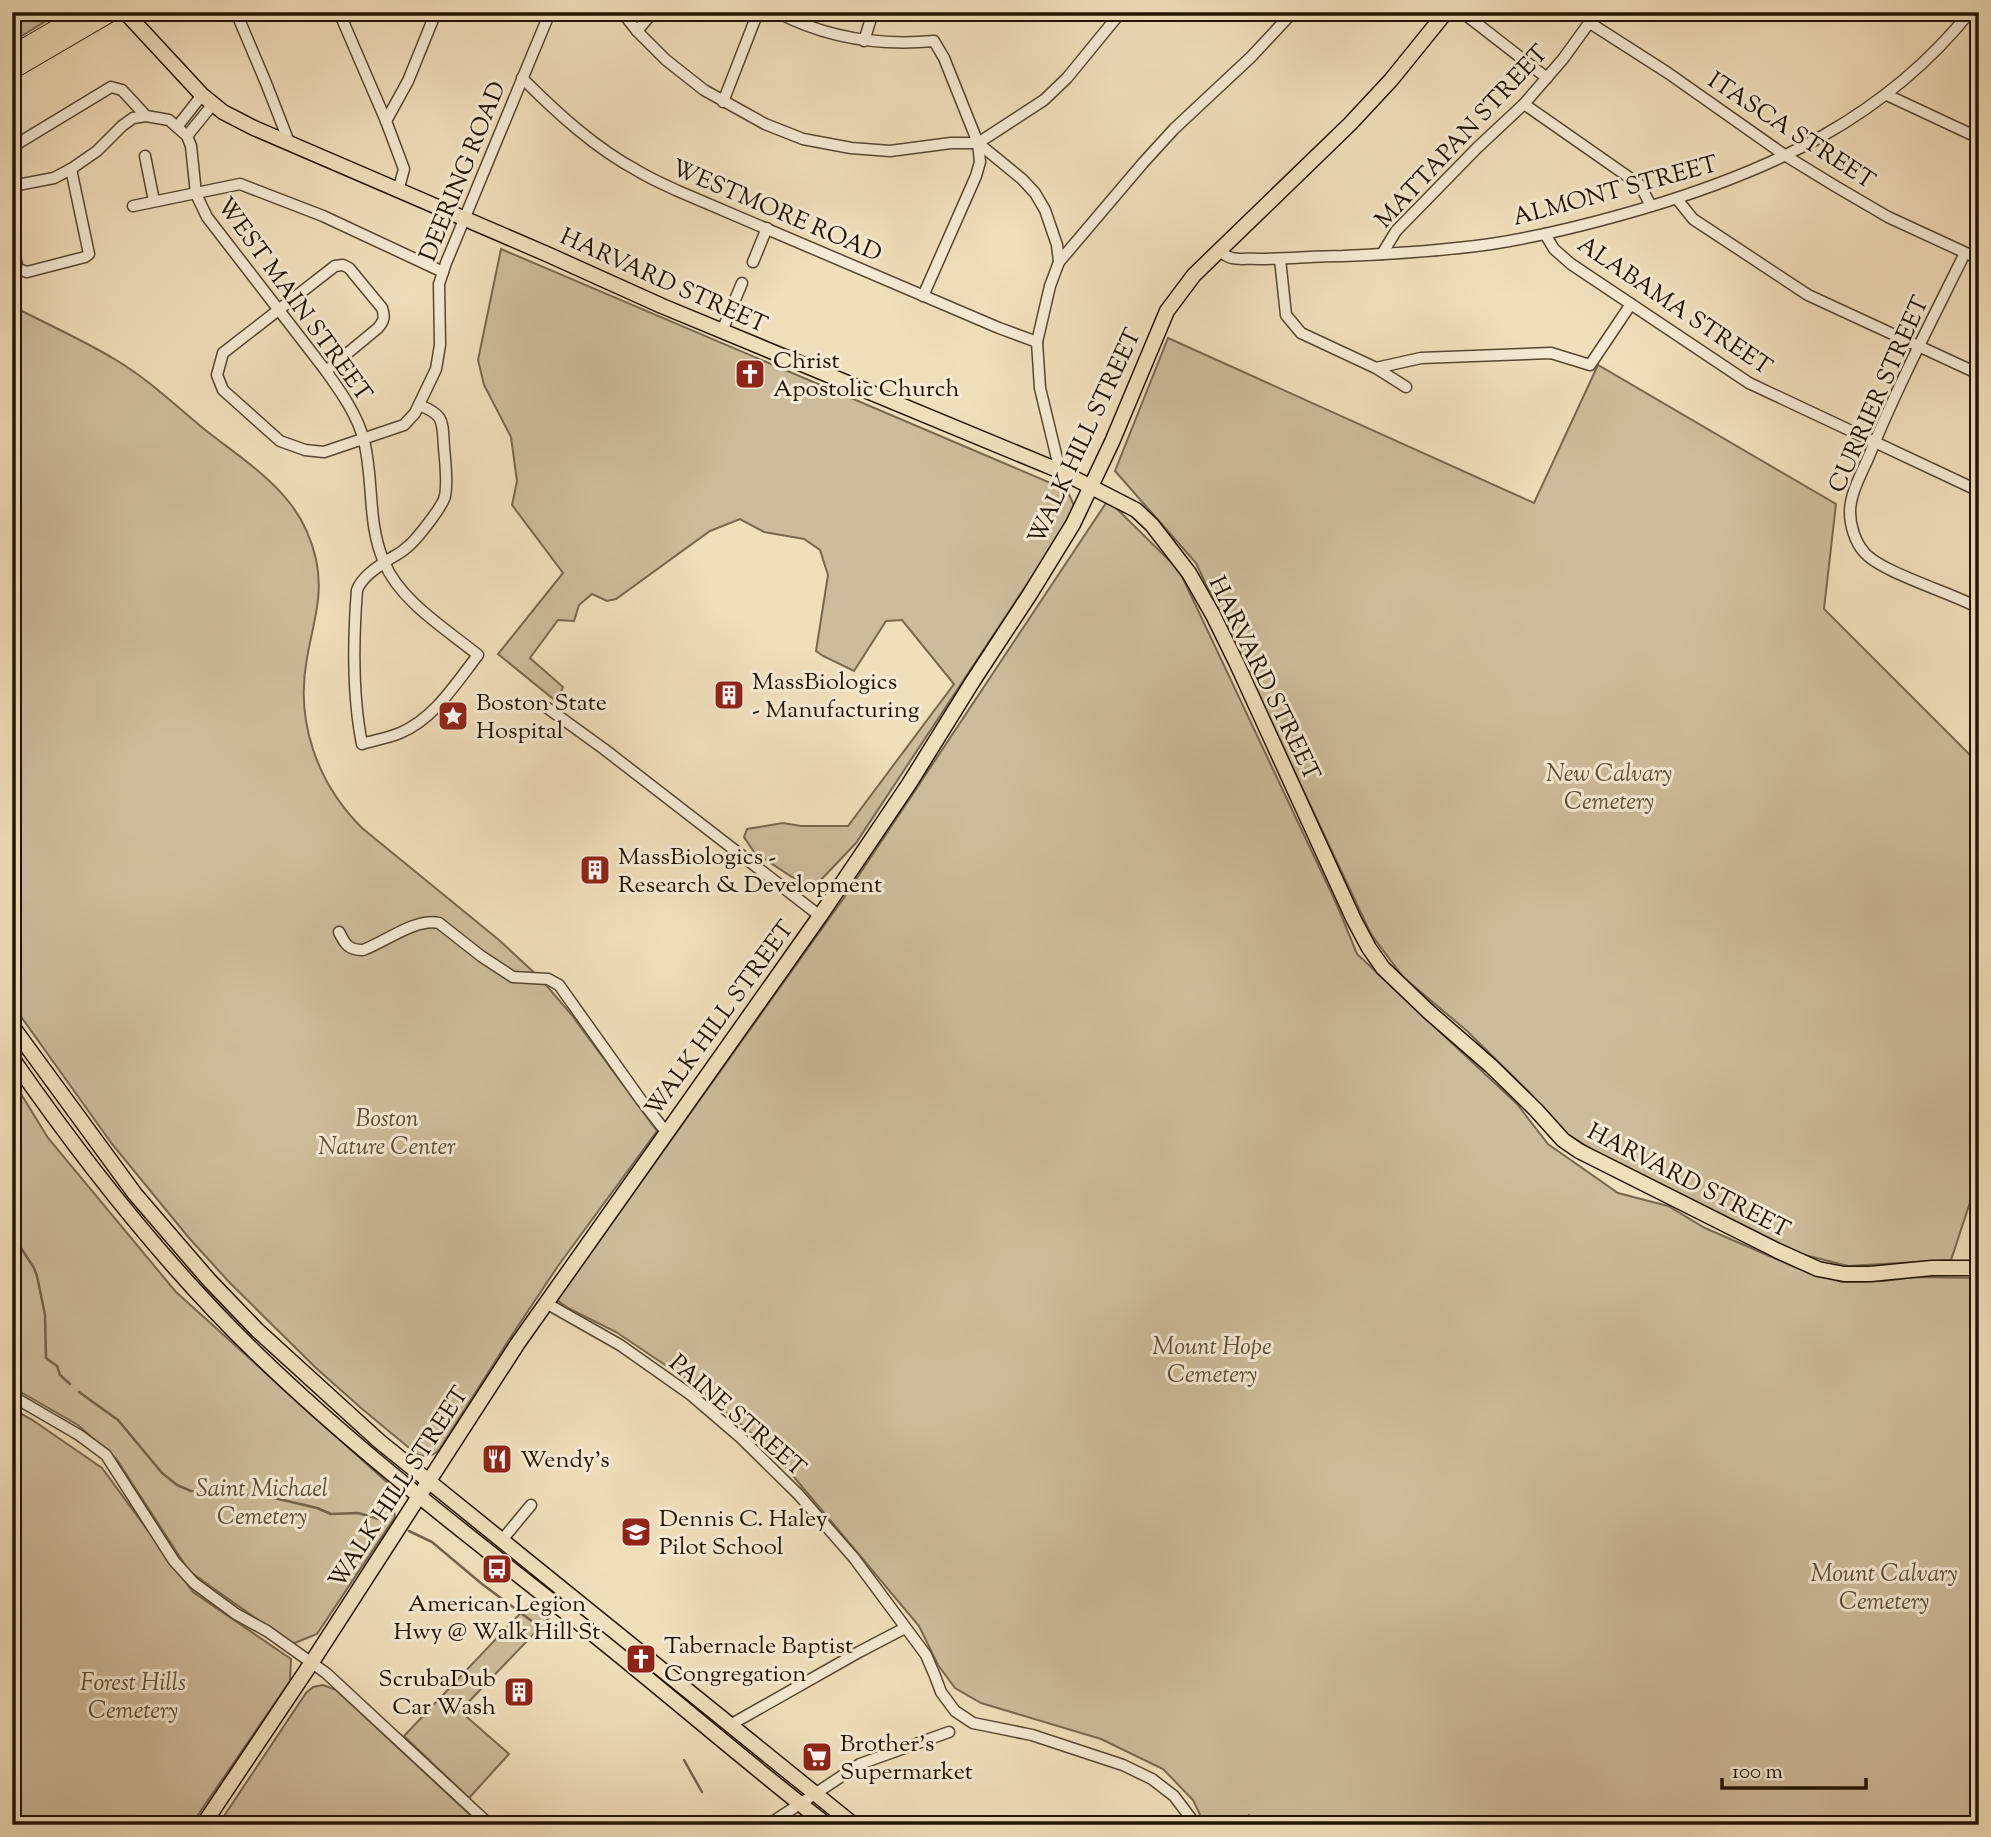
<svg xmlns="http://www.w3.org/2000/svg" width="1991" height="1837" font-family="'Sorts Mill Goudy',serif">
<style>
.green{fill:#cdbc9b;stroke:#78684e;stroke-width:2}
.lines{fill:none;stroke-linecap:round;stroke-linejoin:round}
.stream{stroke:#74644b;stroke-width:2.5}
.minor-casing{stroke:#564730;stroke-width:13}
.major-casing{stroke:#221401;stroke-width:17}
.highway-casing{stroke:#221401;stroke-width:18}
.minor{stroke:#f5ead3;stroke-width:10}
.major{stroke:#f0dfbb;stroke-width:14}
.highway{stroke:#f0dfbb;stroke-width:16}
.labels{text-anchor:middle;stroke-width:6;stroke-linejoin:round;paint-order:stroke}
.street-label{font-size:24px;fill:#221401;stroke:#f5ead3}
.poi-label{font-size:24px;fill:#221401;stroke:#f5ead3;text-anchor:start}
.park-label{font-size:24px;font-style:italic;fill:#5e4f37;stroke:#f5ead3}
</style>
<rect width="100%" height="100%" fill="#f0dfbb"/>
<filter id="stains"><feTurbulence type="fractalNoise" baseFrequency=".00286" numOctaves="4"/><feColorMatrix values="0 0 0 0 .2 0 0 0 0 .09 0 0 0 0 .02 0 0 0 .5 -.17"/></filter>
<radialGradient id="worn" r=".72"><stop offset=".6" stop-color="#630" stop-opacity="0"/><stop offset="1" stop-color="#630" stop-opacity=".3"/></radialGradient>
<g class="green">
<path d="M12,12h48l-48,30z"/>
<path d="M501,249l566,241 9,20 -220,333 -40,42 -24,-8 -38,-25 -10,-15 3,-8 36,-6 18,3h47l106,-142 -52,-64 -16,1 -32,50 -31,-15 -7,-5 12,-76 -8,-25 -16,-11 -40,-7 -24,-13 -30,12 -94,68 -9,2 -15,-7 -13,11 -5,16 -16,-1 -28,38 33,29 -6,15 -59,-48 65,-81 -51,-68 5,-24 -6,-44 -27,-52 -6,-25z"/>
<path d="M12,306c35,18 71,34 104,54 32,19 60,46 88,69 29,23 62,44 85,73 13,16 22,36 27,57 8,37 -3,64 -9,99 -12,63 10,125 55,170l137,112 41,38 31,36 86,117 -99,135 -46,69 -73,115c-7,7 -16,8 -25,2l-53,-44 -45,-40 -86,-85 -41,-45 -77,-94 -100,-140z"/>
<path d="M1168,338l366,165 64,-138 238,139 -12,105 155,155v411l-28,85 -103,6 -47,-12 -203,-101 -36,-22 -32,-38 -63,-62 -64,-54 -32,-43 -175,-371 -81,-92z"/>
<path d="M1108,500l71,70 158,335 20,49 160,150 31,40 70,49 50,13 37,22 92,40 45,14 43,-1 28,-4 66,1v547h-718l-12,-10 -13,10h-31l-12,-25 -30,-31 -62,-30 -120,-36 -26,-15 -17,-23 -19,-39 -146,-174 -78,-67 -79,-53 -48,-24 -11,-8 286,-401z"/>
<path d="M15,1084l33,54 128,154 214,193 5,32 -78,117 -25,10 -103,-73 -72,-111 -39,-35 -66,-38v-297z"/>
<path d="M12,1409l19,10 71,49 91,124 98,67 -1,22 -99,144h-179z"/>
<path d="M530,1603l19,15 -89,93 49,43 -40,44 -65,-62z"/>
<path d="M323,1685l13,5 145,135h-263l88,-132 7,-6z"/>
</g>
<g class="lines">
<g class="stream">
<path d="M12,958v13"/>
<path d="M12,1234l22,34 3,8 8,39 1,43 11,8 3,9 10,9"/>
<path d="M79,1392l39,28 44,53 15,12 14,6 75,5 51,12 14,6 27,-1 25,7"/>
<path d="M409,1531l23,11 50,42 59,44"/>
<path d="M684,1760l18,32"/>
</g>
<g class="minor-casing">
<g id="minor">
<path d="M236,12l30,71 23,59"/>
<path d="M339,12l47,109 18,48 -6,22"/>
<path d="M622,12l15,19 29,29 38,30 61,34 38,15 48,9 39,3 61,-8h27l66,-43 23,-22 54,-66"/>
<path d="M777,12c49,26 102,34 157,29l10,17 34,85 44,36 13,14 10,17 12,35 2,17"/>
<path d="M1462,12l85,66"/>
<path d="M1590,23l78,50 118,83 49,30 53,31 91,42"/>
<path d="M637,31l16,-19"/>
<path d="M864,41l9,-29"/>
<path d="M522,78c35,35 73,70 116,93 13,8 27,14 40,20l321,137 38,14"/>
<path d="M1887,95l92,43"/>
<path d="M723,102l35,-90"/>
<path d="M1524,104l116,81 11,21"/>
<path d="M386,121l22,-40 28,-69"/>
<path d="M177,127l25,-32"/>
<path d="M187,136l26,-32"/>
<path d="M12,147l99,-60 11,3 24,26"/>
<path d="M145,156l9,45"/>
<path d="M12,186l42,-8 17,-9 26,-18 25,-25 11,-8 13,-2 23,4 18,16 4,10 5,48 11,23 119,154c15,21 32,45 38,70 10,40 3,82 20,121 16,39 62,67 94,93 -22,28 -44,64 -78,78 -12,5 -25,7 -38,11 -10,-50 -9,-103 -5,-154 5,-13 19,-22 31,-30 6,-4 13,-7 18,-12 9,-6 37,-42 39,-52 3,-15 0,-34 -1,-49 -2,-26 1,-32 -25,-42"/>
<path d="M1677,199l16,20 115,76 171,79"/>
<path d="M133,206l107,-22 83,32 120,56"/>
<path d="M1545,234l9,15 17,15 178,119 230,108"/>
<path d="M12,246l6,23 9,3 58,-15 4,-3 -18,-85"/>
<path d="M1218,251c5,2 9,6 14,7 8,2 18,0 27,1 28,0 56,-3 84,-3 49,-2 99,-5 148,-12 52,-8 103,-21 154,-36 127,-38 240,-90 325,-196"/>
<path d="M1965,253c-33,67 -68,134 -96,203 -7,17 -19,37 -19,56 0,13 5,30 14,40 16,20 88,41 115,56"/>
<path d="M1382,254l14,-23 81,-83 47,-44 39,-45 34,-47"/>
<path d="M1280,259l6,56 15,18 75,35 30,19"/>
<path d="M753,262l14,-34"/>
<path d="M923,296l53,-120 4,-14 -2,-19"/>
<path d="M722,331l20,-48"/>
<path d="M1376,368l45,-10 130,-5 39,12 41,-61"/>
<path d="M326,371l52,-43c6,-7 7,-11 4,-20l-33,-40 -6,-3 -8,1 -112,87 -6,22 6,15 57,51 25,9 19,2 80,-27 11,-12 21,-44 4,-24 -1,-61 7,-21 104,-251"/>
<path d="M1060,471l-20,-83 -3,-46 13,-56 9,-24 84,-99 31,-34 77,-72 42,-45"/>
<path d="M546,707l58,42 216,167"/>
<path d="M339,932c6,12 9,18 24,18 22,-8 52,-32 76,-27l42,33 32,21 35,2 11,6 82,115 25,32"/>
<path d="M546,1303l74,42 71,50 49,42 58,57 56,64 72,97 9,21 6,16 14,19 18,12 59,12 91,30 29,14 22,17 22,29"/>
<path d="M12,1396l67,39 27,20 68,106 20,22 42,31 31,17 59,42 164,152"/>
<path d="M502,1540l29,-35"/>
<path d="M730,1725l129,-73 46,-24"/>
<path d="M768,1825l92,-61 89,-32"/>
</g>
</g>
<g class="major-casing">
<g id="major">
<path d="M125,12l77,83 21,17 31,16 295,127 113,51 398,165 76,39 16,15 37,48 24,42 24,49 117,256 15,28 14,20 46,44 62,54 45,44 27,30 16,11 199,100 40,18 26,5h26l62,-6h47"/>
<path d="M12,1026l123,168 74,86 48,50 122,111 475,384"/>
<path d="M12,1058c73,105 153,207 245,296 99,96 208,179 316,264 86,68 168,140 254,207"/>
<path d="M203,1825l109,-163 206,-319 302,-427 89,-132 64,-103 57,-87 43,-70 39,-82 55,-131 27,-36 156,-151 41,-44 55,-68"/>
</g>
</g>
<g class="highway-casing">
<g id="highway">
<path d="M12,54l72,-42"/>
<path d="M12,71l101,-59"/>
</g>
</g>
<use href="#minor" class="minor"/>
<use href="#major" class="major"/>
<use href="#highway" class="highway"/>
</g>
<defs>
<g id="church-square" transform="scale(1.575)"><rect x="-9" y="-9" width="18" height="18" rx="4" fill="#8f2418" stroke="#f5ead3"/><path d="M-1.2-6h2.4v3.5h3.3v2.4h-3.3V6h-2.4V-.1h-3.3v-2.4h3.3Z" fill="#fff"/></g>
<g id="building-square" transform="scale(1.575)"><rect x="-9" y="-9" width="18" height="18" rx="4" fill="#8f2418" stroke="#f5ead3"/><path d="M-4-6H4V6H1V3H-1V6H-4ZM-2.5-4.3h1.7v1.8h-1.7ZM.8-4.3h1.7v1.8H.8ZM-2.5-1h1.7V.8h-1.7ZM.8-1h1.7V.8H.8Z" fill="#fff"/></g>
<g id="sight-square" transform="scale(1.575)"><rect x="-9" y="-9" width="18" height="18" rx="4" fill="#8f2418" stroke="#f5ead3"/><path d="M0-6L1.8-2.2L6-1.7L2.9 1.2L3.7 5.4L0 3.3L-3.7 5.4L-2.9 1.2L-6-1.7L-1.8-2.2Z" fill="#fff"/></g>
<g id="restaurant-square" transform="scale(1.575)"><rect x="-9" y="-9" width="18" height="18" rx="4" fill="#8f2418" stroke="#f5ead3"/><path d="M-5-6h1v4h1v-4h1v4h1v-4h1v5L-1.5 .5V6h-2V.5L-5-1ZM5-6V6H3V1.5H1.5Q1.5-4 5-6Z" fill="#fff"/></g>
<g id="school-square" transform="scale(1.575)"><rect x="-9" y="-9" width="18" height="18" rx="4" fill="#8f2418" stroke="#f5ead3"/><path d="M0-5L7-2L0 1L-7-2ZM-4 1L0 2.5L4 1V4Q0 6-4 4Z" fill="#fff"/></g>
<g id="bus-square" transform="scale(1.575)"><rect x="-9" y="-9" width="18" height="18" rx="4" fill="#8f2418" stroke="#f5ead3"/><path d="M-5-6H5V4H4V6H2V4H-2V6H-4V4H-5ZM-3.5-4V0h7V-4ZM-3.5 1.2v1.5H-2V1.2ZM2 1.2v1.5H3.5V1.2Z" fill="#fff"/></g>
<g id="supermarket-square" transform="scale(1.575)"><rect x="-9" y="-9" width="18" height="18" rx="4" fill="#8f2418" stroke="#f5ead3"/><path d="M-6-5.5h2.5l.6 2H6L4.5 2H-2.5L-4.4-4H-6ZM-1.5 3.2a1.3 1.3 0 1 0 .1 0ZM3 3.2a1.3 1.3 0 1 0 .1 0Z" fill="#fff"/></g>
</defs>
<g fill-rule="evenodd">
<use href="#church-square" x="750" y="374"/>
<use href="#building-square" x="729" y="695"/>
<use href="#sight-square" x="453" y="716"/>
<use href="#building-square" x="595" y="870"/>
<use href="#restaurant-square" x="497" y="1459"/>
<use href="#school-square" x="636" y="1532"/>
<use href="#bus-square" x="497" y="1569"/>
<use href="#church-square" x="641" y="1659"/>
<use href="#building-square" x="519" y="1692"/>
<use href="#supermarket-square" x="817" y="1757"/>
</g>
<g class="labels">
<g class="street-label">
<text transform="translate(1792 130) rotate(33)" y="8">ITASCA STREET</text>
<text transform="translate(1461 136) rotate(-47)" y="8">MATTAPAN STREET</text>
<text transform="translate(462 171) rotate(-68)" y="8">DEERING ROAD</text>
<text transform="translate(1615 190) rotate(-15)" y="8">ALMONT STREET</text>
<text transform="translate(777 210) rotate(23)" y="8">WESTMORE ROAD</text>
<text transform="translate(664 280) rotate(24)" y="8">HARVARD STREET</text>
<text transform="translate(295 299) rotate(54)" y="8">WEST MAIN STREET</text>
<text transform="translate(1675 305) rotate(34)" y="8">ALABAMA STREET</text>
<text transform="translate(1878 394) rotate(-66)" y="8">CURRIER STREET</text>
<text transform="translate(1084 436) rotate(-65)" y="8">WALK HILL STREET</text>
<text transform="translate(1265 678) rotate(64)" y="8">HARVARD STREET</text>
<text transform="translate(719 1018) rotate(-54)" y="8">WALK HILL STREET</text>
<text transform="translate(1689 1180) rotate(27)" y="8">HARVARD STREET</text>
<text transform="translate(738 1415) rotate(41)" y="8">PAINE STREET</text>
<text transform="translate(398 1487) rotate(-57)" y="8">WALK HILL STREET</text>
</g>
<g class="poi-label">
<text x="773" y="368">Christ<tspan x="773" dy="28">Apostolic Church</tspan></text>
<text x="752" y="689">MassBiologics<tspan x="752" dy="28">- Manufacturing</tspan></text>
<text x="476" y="710">Boston State<tspan x="476" dy="28">Hospital</tspan></text>
<text x="618" y="864">MassBiologics -<tspan x="618" dy="28">Research &amp; Development</tspan></text>
<text x="520" y="1467">Wendy's</text>
<text x="659" y="1526">Dennis C. Haley<tspan x="659" dy="28">Pilot School</tspan></text>
<text x="497" y="1611" text-anchor="middle">American Legion<tspan x="497" dy="28">Hwy @ Walk Hill St</tspan></text>
<text x="664" y="1653">Tabernacle Baptist<tspan x="664" dy="28">Congregation</tspan></text>
<text x="496" y="1686" text-anchor="end">ScrubaDub<tspan x="496" dy="28">Car Wash</tspan></text>
<text x="840" y="1751">Brother’s<tspan x="840" dy="28">Supermarket</tspan></text>
</g>
<g class="park-label">
<text x="1609" y="781">New Calvary<tspan x="1609" dy="28">Cemetery</tspan></text>
<text x="387" y="1126">Boston<tspan x="387" dy="28">Nature Center</tspan></text>
<text x="1212" y="1354">Mount Hope<tspan x="1212" dy="28">Cemetery</tspan></text>
<text x="262" y="1496">Saint Michael<tspan x="262" dy="28">Cemetery</tspan></text>
<text x="1884" y="1581">Mount Calvary<tspan x="1884" dy="28">Cemetery</tspan></text>
<text x="133" y="1690">Forest Hills<tspan x="133" dy="28">Cemetery</tspan></text>
</g>
</g>
<rect width="1991" height="1837" fill="none" stroke="#f0dfbb" stroke-width="42"/>
<rect x="14" y="14" width="1963" height="1809" fill="none" stroke="#221401" stroke-width="3.5"/>
<rect x="21" y="21" width="1949" height="1795" fill="none" stroke="#221401" stroke-width="2"/>
<path d="M1722 1778v10h144v-10" fill="none" stroke="#221401" stroke-width="3.5"/>
<text x="1732" y="1778" font-size="21" fill="#221401" stroke="#f5ead3" stroke-width="5" paint-order="stroke">100 m</text>
<rect width="100%" height="100%" filter="url(#stains)"/>
<rect width="100%" height="100%" fill="url(#worn)"/>
</svg>
